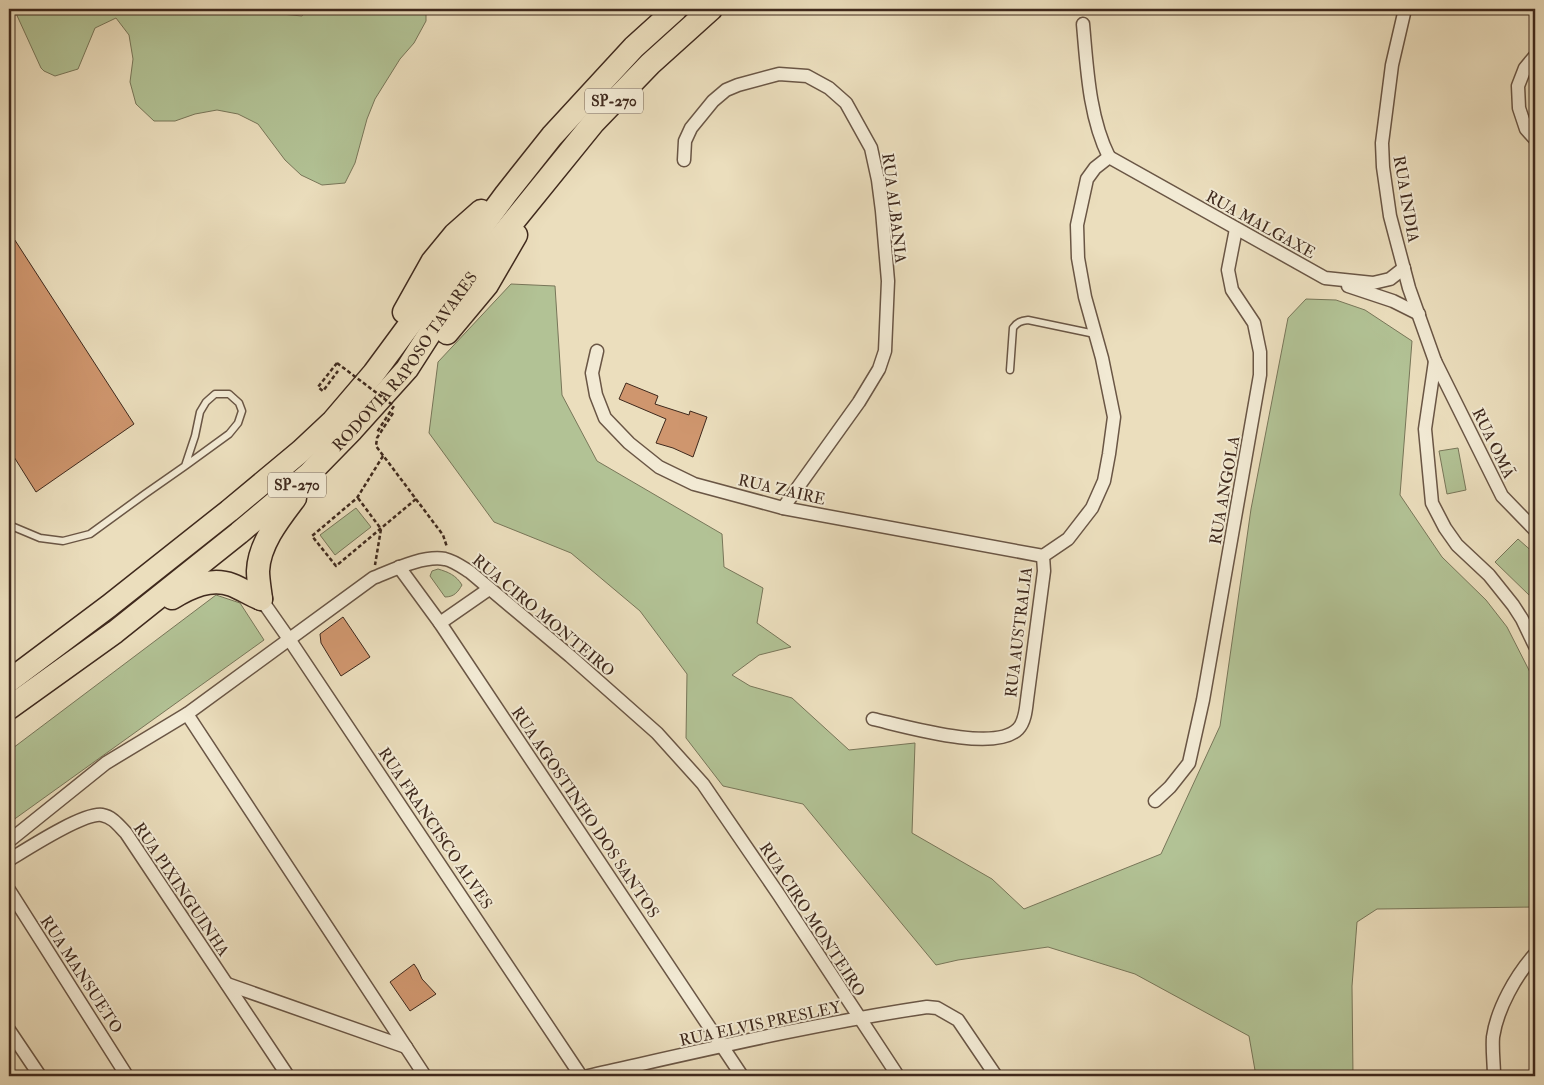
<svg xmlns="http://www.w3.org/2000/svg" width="1544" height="1085" font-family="'IM FELL Double Pica',serif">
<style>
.green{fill:#b2c295;stroke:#787659}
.building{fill:#cf966e;stroke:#3f291d}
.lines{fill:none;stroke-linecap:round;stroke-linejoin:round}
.lane-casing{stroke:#6a5645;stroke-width:9}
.street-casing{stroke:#6a5645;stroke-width:15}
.highway-casing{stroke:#3f291d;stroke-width:25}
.path{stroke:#3f291d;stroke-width:2.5;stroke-dasharray:4 2.5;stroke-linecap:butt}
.lane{stroke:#f2ead4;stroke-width:6}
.street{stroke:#f2ead4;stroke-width:12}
.highway{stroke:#ebdebd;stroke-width:22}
.path-bridge{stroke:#3f291d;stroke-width:2.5;stroke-dasharray:4 2.5;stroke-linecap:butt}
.labels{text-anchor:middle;stroke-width:4;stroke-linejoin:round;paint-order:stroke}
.shield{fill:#f2ead4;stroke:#756354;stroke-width:1}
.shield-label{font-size:15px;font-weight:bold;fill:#3f291d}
.street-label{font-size:16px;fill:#3f291d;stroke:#f2ead4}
</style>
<rect width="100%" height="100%" fill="#ebdebd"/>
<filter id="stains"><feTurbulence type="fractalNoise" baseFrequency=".004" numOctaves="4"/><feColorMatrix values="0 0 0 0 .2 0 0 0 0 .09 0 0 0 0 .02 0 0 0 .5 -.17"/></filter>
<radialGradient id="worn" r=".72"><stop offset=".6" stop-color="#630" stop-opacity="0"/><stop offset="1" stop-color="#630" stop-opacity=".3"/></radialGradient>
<g class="green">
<path d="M14,9h265l2,5 21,2 4,-7h120v12l-12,22 -14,16 -25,40 -8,20 -12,44 -10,20 -23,2 -21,-10 -16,-15 -27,-36 -20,-10 -21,-4 -22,4 -20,7h-21l-18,-17 -6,-22 3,-23 -4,-24 -13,-17 -21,10 -17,41 -23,7 -11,-5 -3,-3z"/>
<path d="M511,284l44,2 7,109 35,66 125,73 2,33 39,21 -6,35 34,24 -32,8 -27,20 18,11 42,12 57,52 66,-7 -3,90 80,46 32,30 137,-55 59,-128 31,-217 37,-191 18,-19 30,1 29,10 47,31 -12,154 42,62 44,43 21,27 26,51 2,1v228l-158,2 -20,13 -5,64 1,90h-97l-7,-40 -114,-62 -87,-27 -90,13 -22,5 -133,-161 -80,-18 -37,-48 1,-64 -47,-63 -69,-58 -77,-31 -65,-89 9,-71z"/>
<path d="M1458,448l8,42 -19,4 -8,-43z"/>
<path d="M356,508l15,19 -36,28 -15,-20z"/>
<path d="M1518,539l17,15v54l-5,-12 -35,-34z"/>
<path d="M438,569c10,3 18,6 24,16 -4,7 -8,12 -17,12l-15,-21 2,-5z"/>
<path d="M216,595l24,8 24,37 -255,183v-72z"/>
</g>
<g class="building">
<path d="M9,231l125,193 -98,68 -27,-43z"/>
<path d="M626,383l32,13 -3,8 34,11 1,-4 17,6 -14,40 -20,-9 -17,-5 10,-24 -47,-20z"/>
<path d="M343,617l27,40 -29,19 -20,-33 -1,-9z"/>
<path d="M414,964l4,6 4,9 14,15 -26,17 -20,-29z"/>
</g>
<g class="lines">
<g class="lane-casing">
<g id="lane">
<path d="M1010,370l3,-42c4,-6 8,-7 15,-8l67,14"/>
<path d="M9,525l31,13 23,3 27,-7 55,-40 40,-28 44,-32 9,-11 4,-12 -3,-8 -10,-9h-14l-9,8 -6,10 -5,24 -10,30"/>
</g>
</g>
<g class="street-casing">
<g id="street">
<path d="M1405,9l-13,56 -10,78 1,24 7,49 19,72 26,73 67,135 33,34"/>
<path d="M1083,24c4,44 6,93 26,133"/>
<path d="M1535,56l-10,12 -7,18 1,22 7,21 9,10"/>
<path d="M1109,157l216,121 48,5 17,-4 14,-11"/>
<path d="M684,160l1,-19 6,-13 22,-27 13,-11 12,-5 41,-11 28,2 22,12 17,15 25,45 7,32 4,31 6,70 -3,70 -6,18 -20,33 -76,106"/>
<path d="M1348,286l45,15 26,13"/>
<path d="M597,351l-5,22 4,22 9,23 24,25 30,24 35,17 89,24 260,48"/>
<path d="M1435,361l-10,68 7,74 13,25 12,17 32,30 24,30 9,14 13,27"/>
<path d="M399,567l41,56 302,453"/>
<path d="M261,599l28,40 292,437"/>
<path d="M440,623l49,-34"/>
<path d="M187,714l238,362"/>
<path d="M873,719c31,7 122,34 145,10 7,-7 8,-20 9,-29l17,-129 -1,-15 25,-17 24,-31 12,-27 5,-27 5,-37 -12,-59 -17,-61 -7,-39 -1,-33 10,-46 8,-11 14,-11"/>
<path d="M1155,801l15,-14 19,-24 14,-63 57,-325v-23l-6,-29 -22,-33 -4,-20 8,-41"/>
<path d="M9,841l97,-78 81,-49 186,-136c20,-8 50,-23 72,-19 9,2 17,8 25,13l100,84 87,77 46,51 76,111 119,181"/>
<path d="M9,860c18,-11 75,-48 93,-45 11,2 17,11 24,18l162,243"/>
<path d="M9,890l118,186"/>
<path d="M227,984l179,63"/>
<path d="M9,1030l31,46"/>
<path d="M588,1076c112,-25 225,-52 339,-69l10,1 21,12 38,56"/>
<path d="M1494,1076c0,-12 -2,-26 -1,-39 4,-28 23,-62 42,-83"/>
</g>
</g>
<g class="highway-casing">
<g id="highway">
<path d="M404,312l28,-50 23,-28 26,-23"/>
<path d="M447,333l40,-48 29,-50"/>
<path d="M172,598c18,-11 39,-21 60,-13 10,4 19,10 29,14"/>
<path d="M261,599c-1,-9 -3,-19 -3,-28 1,-27 21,-52 37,-73"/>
<path d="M9,681l100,-75 120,-95 72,-60 32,-30 41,-48 132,-179 46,-58 82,-89 42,-38"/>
<path id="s1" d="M9,708l106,-76 124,-99 70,-59 43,-44 55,-61 25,-39 59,-81 103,-127 56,-58 61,-55"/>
</g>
</g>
<g class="path">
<path d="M337,363l-19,24 5,4 15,-20"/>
<path d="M393,413l-16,25 -1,8 67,89 4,12"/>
<path d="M383,456l-26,42 -45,38 24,30 80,-67"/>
<path d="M358,498l23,31 -6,36"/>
</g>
<use href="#lane" class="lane"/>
<use href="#street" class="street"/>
<use href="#highway" class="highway"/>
<path class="path-bridge" d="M337,363l57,43 -17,26"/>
</g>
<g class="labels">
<g class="shield">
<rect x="585" y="88.5" width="58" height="25" rx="4"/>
<rect x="268" y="472.5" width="58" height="25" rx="4"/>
</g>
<g class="shield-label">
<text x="614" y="106">SP-270</text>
<text x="297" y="490">SP-270</text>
</g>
<g class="street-label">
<text transform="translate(1407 199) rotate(80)" y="6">RUA INDIA</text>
<text transform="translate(895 208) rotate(83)" y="6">RUA ALBANIA</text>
<text transform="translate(1261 224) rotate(29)" y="6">RUA MALGAXE</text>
<text dy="6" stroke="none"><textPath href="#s1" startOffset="529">RODOVIA RAPOSO TAVARES</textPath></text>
<text transform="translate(1494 443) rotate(64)" y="6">RUA OMÃ</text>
<text transform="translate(782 489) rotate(13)" y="6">RUA ZAIRE</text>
<text transform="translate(1224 490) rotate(-80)" y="6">RUA ANGOLA</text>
<text transform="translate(544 615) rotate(40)" y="6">RUA CIRO MONTEIRO</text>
<text transform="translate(1018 632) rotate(-83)" y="6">RUA AUSTRALIA</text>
<text transform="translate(586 812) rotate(56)" y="6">RUA AGOSTINHO DOS SANTOS</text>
<text transform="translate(436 828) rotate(56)" y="6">RUA FRANCISCO ALVES</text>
<text transform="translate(182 889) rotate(56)" y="6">RUA PIXINGUINHA</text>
<text transform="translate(813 919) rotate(57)" y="6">RUA CIRO MONTEIRO</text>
<text transform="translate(82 974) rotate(57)" y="6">RUA MANSUETO</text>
<text transform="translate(760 1023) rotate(-12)" y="6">RUA ELVIS PRESLEY</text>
</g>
</g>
<rect width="1544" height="1085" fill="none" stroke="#ebdebd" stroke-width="30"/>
<rect x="10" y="10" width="1524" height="1065" fill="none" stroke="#3f291d" stroke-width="2.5"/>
<rect x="15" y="15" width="1514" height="1055" fill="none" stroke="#3f291d"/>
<rect width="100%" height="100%" filter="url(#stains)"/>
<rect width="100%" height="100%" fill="url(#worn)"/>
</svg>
